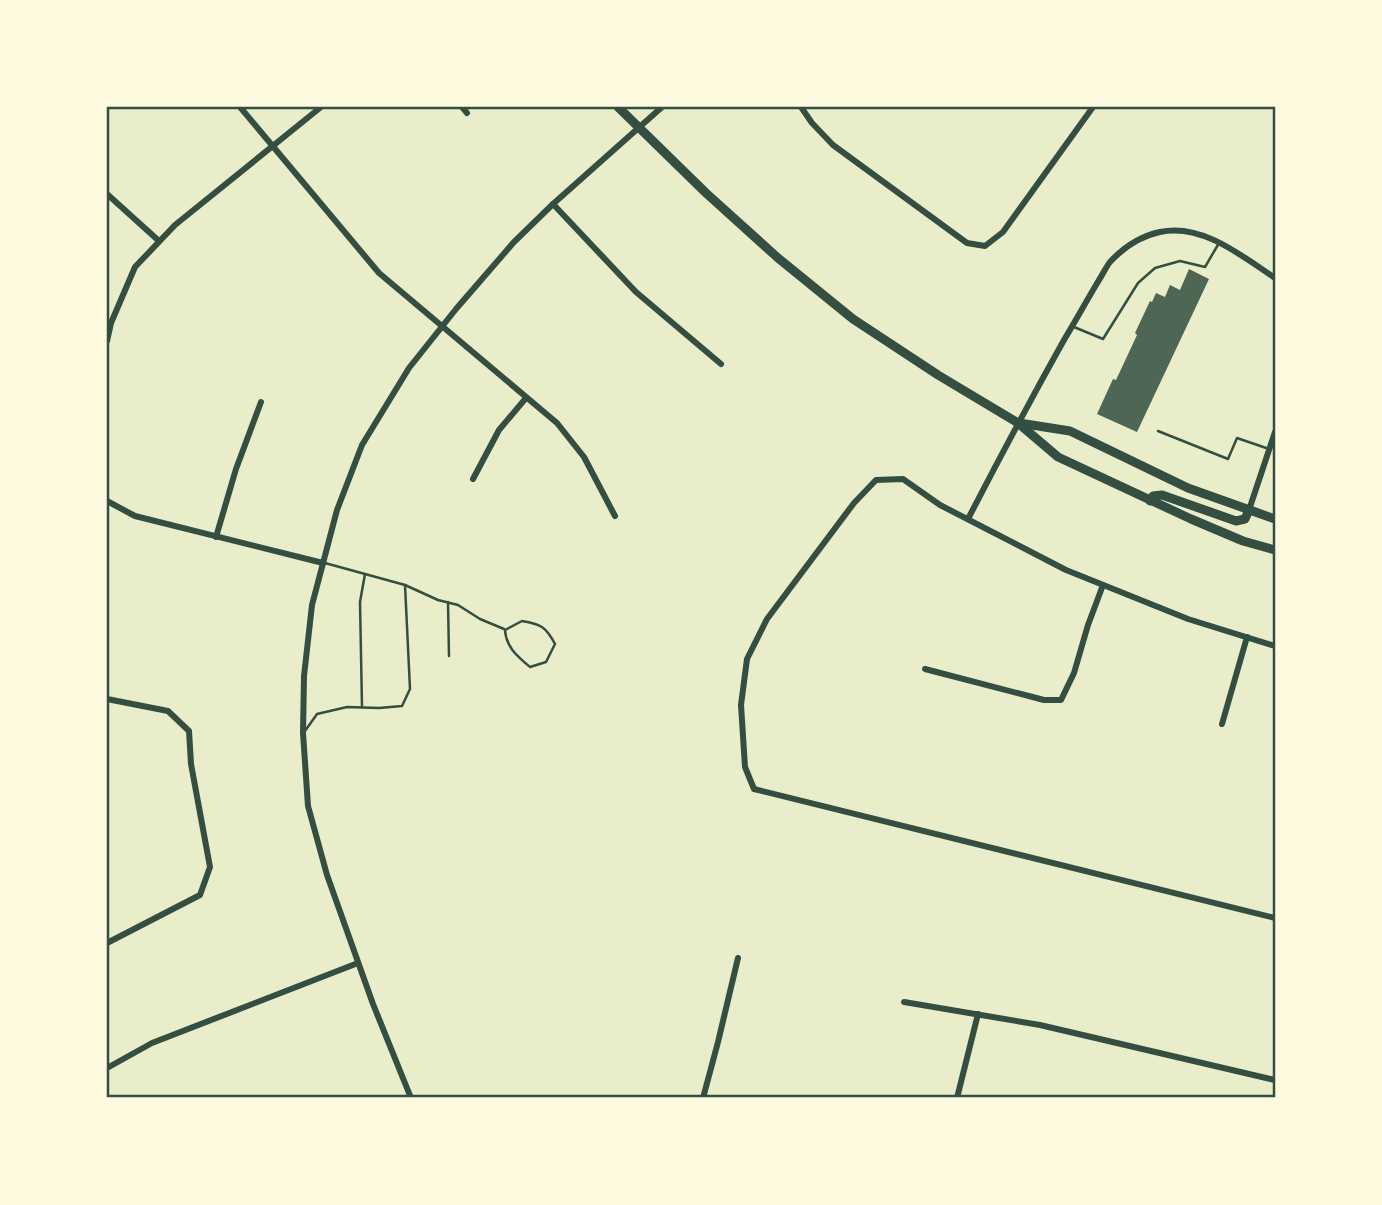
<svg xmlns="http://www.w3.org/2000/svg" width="1382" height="1205" font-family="Poppins,sans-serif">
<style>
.building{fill:#4f6655}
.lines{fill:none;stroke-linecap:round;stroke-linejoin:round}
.service{stroke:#344e41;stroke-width:2.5}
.minor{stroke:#344e41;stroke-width:6}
.secondary{stroke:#344e41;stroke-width:9}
.neatline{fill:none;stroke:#344e41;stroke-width:2.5}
</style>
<rect width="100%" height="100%" fill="#e9edc9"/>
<path class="building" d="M1189,269l20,10 -72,153 -40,-18 16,-35 3,1 21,-45 -2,-2 15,-32 2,1 4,-9 9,4 5,-12 10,5z"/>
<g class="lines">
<g class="service">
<path d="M1074,327l29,12 35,-56 17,-15 25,-7 25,6 14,-24"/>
<path d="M1158,431l70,28 9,-21 32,11"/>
<path d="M405,585l33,15 20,5 22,14 24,10"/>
<path d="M448,602l1,54"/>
<path d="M522,621c19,3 24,6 33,23l-9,18 -16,5c-13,-11 -24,-20 -25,-37z"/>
<path d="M362,707l-2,-105 5,-28"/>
<path d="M305,731l12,-17 30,-7 32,1 23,-2 8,-17 -5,-104 -80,-22"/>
</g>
<g class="minor">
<path d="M240,107l139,166 178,150 27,34 31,59"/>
<path d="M462,107l5,6"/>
<path d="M801,107l11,16 21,22 134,98 18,3 18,-14 90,-125"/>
<path d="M107,194l52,47"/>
<path d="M553,204l83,88 85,72"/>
<path d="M107,341l4,-18 24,-56 40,-42 146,-118"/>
<path d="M473,479l26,-49 27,-32"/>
<path d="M107,501l28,15 188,47"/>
<path d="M1249,510l26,-78"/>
<path d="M968,519c31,-60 63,-120 96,-179 12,-20 23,-40 35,-60 4,-6 7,-13 11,-18 13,-14 31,-26 50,-30 42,-9 82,24 115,46"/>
<path d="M216,537l20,-68 25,-67"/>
<path d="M1275,646l-87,-27 -122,-49 -126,-65 -37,-26 -27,1 -22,23 -87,116 -20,40 -6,46 4,62 9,22 521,129"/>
<path d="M925,669l119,31h17l13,-27 14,-48 15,-40"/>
<path d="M107,699l61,12 21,20 2,33 19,103 -10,28 -93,48"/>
<path d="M1222,724l25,-87"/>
<path d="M904,1002l136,23 235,55"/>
<path d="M107,1068l45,-25 206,-80"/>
<path d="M411,1098l-38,-94 -46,-129 -19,-69 -5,-73 1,-57 8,-71 25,-95 25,-65 47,-77 47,-59 58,-67 39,-38 109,-97"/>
<path d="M703,1098l15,-56 20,-84"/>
<path d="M957,1098l21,-84"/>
</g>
<g class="secondary">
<path d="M618,107l88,86 72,65 75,61 85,56 80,48 40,34 133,62 52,22 32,9"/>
<path d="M1019,423l51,8 118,57 87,31"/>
<path d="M1150,501l3,-5 9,-1 74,26 9,-2 4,-9"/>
</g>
</g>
<rect width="1382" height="1205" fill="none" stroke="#fefae0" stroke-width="217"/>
<rect x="108" y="108" width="1166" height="988" class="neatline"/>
</svg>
